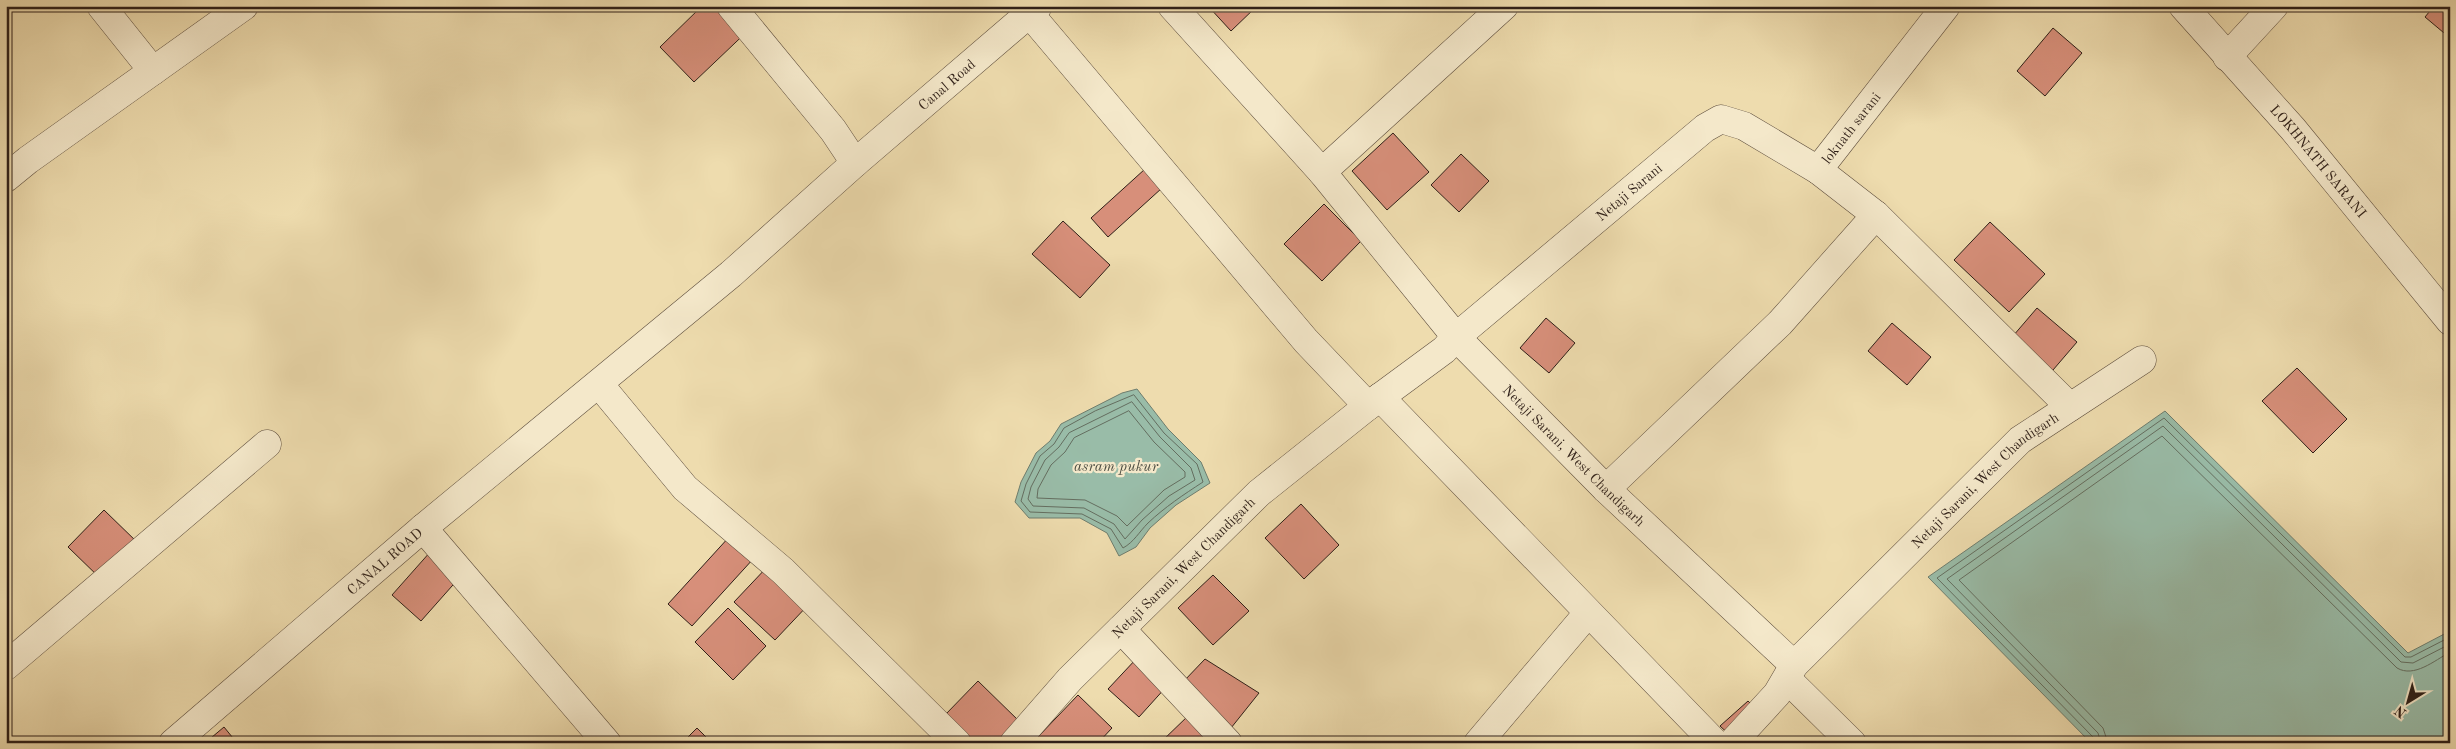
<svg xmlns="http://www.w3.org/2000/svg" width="2456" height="749" font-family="'Old Standard TT',serif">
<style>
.water{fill:#99bca8;stroke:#6e7d6e}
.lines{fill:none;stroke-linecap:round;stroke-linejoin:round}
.shore{stroke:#646e60;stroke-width:1}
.building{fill:#d78f7a;stroke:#2e1f18}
.minor-casing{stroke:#5e4e3e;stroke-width:29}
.minor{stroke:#f4e8ca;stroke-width:28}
.labels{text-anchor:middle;stroke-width:4.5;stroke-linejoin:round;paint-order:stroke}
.street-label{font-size:14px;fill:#2e1f18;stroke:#f4e8ca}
.water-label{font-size:15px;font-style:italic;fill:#4e4e43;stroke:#f4e8ca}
</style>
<rect width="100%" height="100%" fill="#eedcae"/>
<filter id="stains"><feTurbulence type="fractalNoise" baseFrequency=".004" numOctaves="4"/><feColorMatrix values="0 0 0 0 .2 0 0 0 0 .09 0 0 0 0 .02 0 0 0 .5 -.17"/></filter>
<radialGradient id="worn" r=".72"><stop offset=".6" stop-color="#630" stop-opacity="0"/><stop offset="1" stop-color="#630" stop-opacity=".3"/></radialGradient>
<g class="water">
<path d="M1137,389l31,40 33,33 9,21 -34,22 -26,23 -14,19 -17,9 -12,-23 -27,-15h-51l-14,-16 6,-20 15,-29 14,-12 11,-17 61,-31z"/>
<path d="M2165,411l243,242 42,-22v112h-359l-163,-166z"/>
</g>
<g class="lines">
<g class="shore">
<path d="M1134,395l30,38 33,31 6,18c-20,13 -38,25 -55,41 -9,9 -14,19 -25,25l-12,-19 -29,-15 -52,-2 -9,-11 5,-17 14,-28 14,-12 10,-16 31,-17z"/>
<path d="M1132,402l28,35 31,31 4,12 -26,16 -27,24 -17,19 -11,-15 -30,-16 -51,-2 -5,-7 3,-12 14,-27 14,-13 10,-14z"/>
<path d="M1129,411l25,31 31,30v5l-21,13 -37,36 -10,-10 -32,-16 -48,-2 1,-9 13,-24 14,-13 9,-14z"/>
<path d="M2094,743l-1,-6 -156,-159 227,-160 241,239h6l39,-20"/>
<path d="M2101,743l-3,-10 -151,-154 216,-153 238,236 12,1 37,-19"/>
<path d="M2108,743l-5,-15 -144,-148 203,-144 235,232c17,10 37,-7 53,-16"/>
</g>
</g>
<g class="building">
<path d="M702,6h38l16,17 -62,59 -34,-35z"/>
<path d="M1208,6h49l-26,25z"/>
<path d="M2434,6h16v32l-25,-21z"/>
<path d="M2053,28l29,25 -37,43 -28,-25z"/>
<path d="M1393,133l36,39 -42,38 -35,-39z"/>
<path d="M1461,154l28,27 -30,31 -28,-27z"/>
<path d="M1145,169l17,19 -54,49 -17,-19z"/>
<path d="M1324,204l37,37 -39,40 -38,-37z"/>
<path d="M1063,221l47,44 -30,33 -48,-44z"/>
<path d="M1990,222l55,52 -36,38 -55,-52z"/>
<path d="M2037,308l40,34 -30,35 -40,-34z"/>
<path d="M1546,318l29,25 -26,30 -29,-25z"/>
<path d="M1892,323l39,34 -24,28 -39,-34z"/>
<path d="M2297,368l50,51 -34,34 -51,-52z"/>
<path d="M1301,504l38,41 -35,34 -39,-41z"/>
<path d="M104,510l35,34 -36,37 -35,-34z"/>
<path d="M730,536l24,22 -62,68 -24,-22z"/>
<path d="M431,551l29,26 -39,44 -29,-26z"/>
<path d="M769,565l41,38 -35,37 -41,-38z"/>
<path d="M1213,575l36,36 -36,34 -35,-37z"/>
<path d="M728,608l38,38 -33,34 -38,-38z"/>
<path d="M1137,658l30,28 -28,31 -31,-28z"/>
<path d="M1205,659l54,34 -28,35 -48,-46z"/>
<path d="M978,681l43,42 -19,20h-28l-29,-28z"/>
<path d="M1078,695l34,33 -14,15h-62l-2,-2z"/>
<path d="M1748,701l8,8 -24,28 -12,-11z"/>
<path d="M1190,714l30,29h-60z"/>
<path d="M224,727l13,16h-32z"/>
<path d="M697,728l15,15h-30z"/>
</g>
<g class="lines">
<g class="minor-casing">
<g id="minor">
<path d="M101,6l52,65"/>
<path d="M731,6l102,124 22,33"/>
<path id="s1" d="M1172,6l150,166 134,165 249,-209 16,-9 23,7 74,44"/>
<path id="s2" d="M2183,6l110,123 157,192"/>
<path d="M1029,13l277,328 62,65"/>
<path d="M2227,57l47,-51"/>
<path d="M1322,172l182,-166"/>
<path d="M6,178l22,-18 216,-154"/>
<path d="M1876,215l194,192"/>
<path d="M599,384l86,104 98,83 174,172"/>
<path d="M1380,397l335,346"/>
<path id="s3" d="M1606,489l174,-166 96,-108 -58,-45 128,-164"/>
<path d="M423,528l184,215"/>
<path d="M1121,629l107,114"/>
<path d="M6,666l261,-222"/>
<path d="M1787,679l65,64"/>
<path id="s4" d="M173,743l250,-215 308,-254 124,-111 183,-157"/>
<path id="s5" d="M1014,743l56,-64 189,-186 109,-87 76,-56 12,-13 150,152 188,176 226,-225 122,-80"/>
<path d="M1478,743l110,-130"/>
<path d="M1732,743l45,-49 17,-29"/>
</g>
</g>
<use href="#minor" class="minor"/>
</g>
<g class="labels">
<g class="street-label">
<text dy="5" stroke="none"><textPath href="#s4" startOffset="1016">Canal Road</textPath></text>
<text dy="5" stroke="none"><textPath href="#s3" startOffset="512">loknath sarani</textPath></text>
<text dy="5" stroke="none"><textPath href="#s2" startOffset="206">LOKHNATH SARANI</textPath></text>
<text dy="5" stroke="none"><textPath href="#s1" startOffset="662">Netaji Sarani</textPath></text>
<text dy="5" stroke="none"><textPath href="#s5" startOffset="769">Netaji Sarani, West Chandigarh</textPath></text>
<text dy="5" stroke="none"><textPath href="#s5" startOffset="1339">Netaji Sarani, West Chandigarh</textPath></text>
<text dy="5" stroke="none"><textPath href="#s4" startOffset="279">CANAL ROAD</textPath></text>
<text dy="5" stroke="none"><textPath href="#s5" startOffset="244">Netaji Sarani, West Chandigarh</textPath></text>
</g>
<g class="water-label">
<text x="1116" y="471">asram pukur</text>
</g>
</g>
<rect width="2456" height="749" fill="none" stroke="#eedcae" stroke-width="25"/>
<rect x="8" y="8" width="2441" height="734" fill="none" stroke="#2e1f18" stroke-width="2.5"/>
<rect x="12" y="12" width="2431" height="724" fill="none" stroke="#2e1f18"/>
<g transform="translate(2408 702) rotate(217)" stroke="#f4e8ca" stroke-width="4" paint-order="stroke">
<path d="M0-4L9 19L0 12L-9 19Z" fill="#2e1f18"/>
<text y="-8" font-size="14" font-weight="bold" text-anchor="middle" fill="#2e1f18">N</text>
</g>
<rect width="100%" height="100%" filter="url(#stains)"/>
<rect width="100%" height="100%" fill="url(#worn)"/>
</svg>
